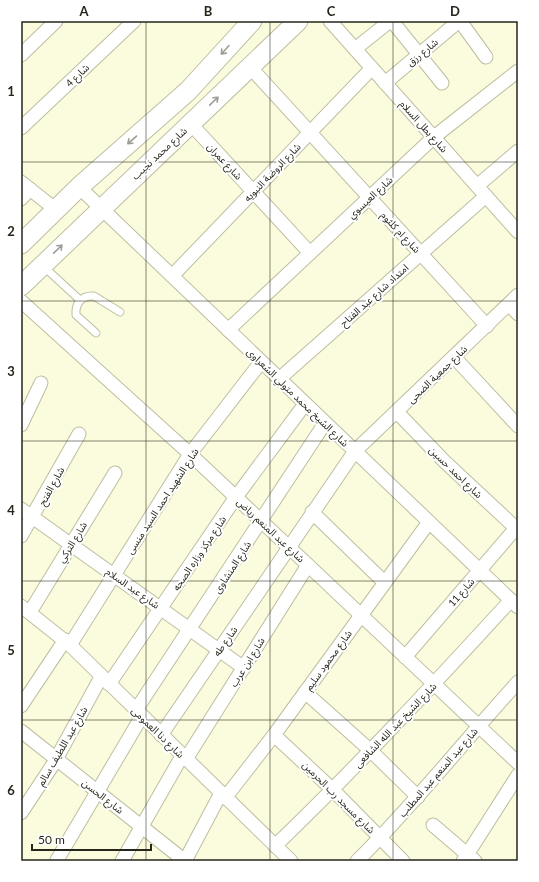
<svg xmlns="http://www.w3.org/2000/svg" width="539" height="882" font-family="Lato,'Noto Sans Arabic',sans-serif">
<style>
.lines{fill:none;stroke-linecap:round;stroke-linejoin:round}
.service-casing{stroke:#bebea1;stroke-width:9}
.minor-casing{stroke:#bebea1;stroke-width:15}
.secondary-casing{stroke:#bebea1;stroke-width:21}
.service{stroke:#fff;stroke-width:7}
.minor{stroke:#fff;stroke-width:13}
.secondary{stroke:#fff;stroke-width:19}
.oneway{stroke:#9d9d98}
.grid{fill:none;stroke:#26261b;stroke-width:1;stroke-opacity:0.55}
.labels{text-anchor:middle;stroke-width:4;stroke-linejoin:round;paint-order:stroke}
.street-label{font-size:10px;fill:#26261b;stroke:#fff}
.neatline{fill:none;stroke:#26261b;stroke-width:1.5}
.grid-label{font-size:13px;text-anchor:middle;font-weight:bold;fill:#26261b}
</style>
<rect width="100%" height="100%" fill="#fbfbdd"/>
<g class="lines">
<g class="service-casing">
<g id="service">
<path d="M43,266l37,34"/>
<path d="M96,333l-20,-18c-1,-12 6,-20 18,-19l26,16"/>
</g>
</g>
<g class="minor-casing">
<g id="minor">
<path d="M330,21l188,211"/>
<path d="M392,21l50,62"/>
<path d="M460,21l26,36"/>
<path d="M355,49l35,-28"/>
<path d="M21,55l35,-34"/>
<path d="M250,67l237,259"/>
<path d="M385,83l74,-62"/>
<path d="M190,123l119,129"/>
<path d="M21,128l113,-107"/>
<path d="M21,182l34,27"/>
<path d="M477,186l41,-35"/>
<path d="M79,187l439,420"/>
<path d="M21,199l9,-10"/>
<path d="M172,276l200,-208"/>
<path d="M21,301l169,153 328,309"/>
<path d="M509,304l9,10"/>
<path d="M228,330l206,-193 84,-66"/>
<path d="M454,357l64,69"/>
<path d="M279,379l207,-183"/>
<path d="M397,412l47,49 74,69"/>
<path d="M21,425l20,-42"/>
<path d="M21,509l223,159"/>
<path d="M312,512l72,70"/>
<path d="M21,536l58,-102"/>
<path d="M21,606l49,39 221,216"/>
<path d="M30,612l85,-139"/>
<path d="M70,645l120,-191 71,-92"/>
<path d="M405,657l111,-129"/>
<path d="M109,684l127,-187 69,-93"/>
<path d="M305,692l66,59 47,46"/>
<path d="M21,706l44,-66"/>
<path d="M136,710l189,-287"/>
<path d="M21,731l164,130"/>
<path d="M161,735l194,-284 163,-156"/>
<path d="M274,735l59,55 70,71"/>
<path d="M186,759l122,-194"/>
<path d="M225,798l49,-63 155,-213"/>
<path d="M21,813l33,-50 47,-86"/>
<path d="M433,825l42,36"/>
<path d="M275,846c82,-79 159,-162 236,-246"/>
<path d="M57,860l85,-144"/>
<path d="M122,861l60,-105"/>
<path d="M185,861l36,-68"/>
<path d="M357,861c57,-56 107,-120 161,-179"/>
<path d="M463,861l55,-86"/>
</g>
</g>
<g class="secondary-casing">
<g id="secondary">
<path d="M21,244l58,-57 109,-96 64,-70"/>
<path d="M21,286l277,-265"/>
</g>
</g>
<use href="#service" class="service"/>
<use href="#minor" class="minor"/>
<use href="#secondary" class="secondary"/>
</g>
<defs><path id="oneway-shaft" d="M-6 0H5M1.5-3L5.5 0L1.5 3" fill="none" stroke-width="1.6" stroke-linecap="round" stroke-linejoin="round"/></defs>
<g class="oneway">
<use href="#oneway-shaft" transform="translate(225 50) rotate(132)"/>
<use href="#oneway-shaft" transform="translate(214 101) rotate(-44)"/>
<use href="#oneway-shaft" transform="translate(132 140) rotate(139)"/>
<use href="#oneway-shaft" transform="translate(58 249) rotate(-44)"/>
</g>
<path class="grid" d="M146,21v840M270,21v840M393,21v840M21,162h497M21,301h497M21,441h497M21,581h497M21,720h497"/>
<g class="labels">
<g class="street-label">
<text transform="translate(422 52) rotate(-40)" y="4">شارع رزق</text>
<text transform="translate(77 75) rotate(-44)" y="4">شارع 4</text>
<text transform="translate(424 126) rotate(48)" y="4">شارع بطل السلام</text>
<text transform="translate(159 153) rotate(-43)" y="4">شارع محمد نجيب</text>
<text transform="translate(225 161) rotate(47)" y="4">شارع عمران</text>
<text transform="translate(272 172) rotate(-46)" y="4">شارع الروضة النبويه</text>
<text transform="translate(370 197) rotate(-43)" y="4">شارع العيسوي</text>
<text transform="translate(401 232) rotate(47)" y="4">شارع ام كلثوم</text>
<text transform="translate(374 295) rotate(-42)" y="4">امتداد شارع عبد الفتاح</text>
<text transform="translate(437 374) rotate(-44)" y="4">شارع جمعية الضحى</text>
<text transform="translate(298 397) rotate(44)" y="4">شارع الشيخ محمد متولي الشعراوى</text>
<text transform="translate(456 472) rotate(44)" y="4">شارع احمد حسين</text>
<text transform="translate(51 486) rotate(-61)" y="4">شارع الفتح</text>
<text transform="translate(162 501) rotate(-57)" y="4">شارع الشهيد احمد السيد منسى</text>
<text transform="translate(271 530) rotate(43)" y="4">شارع عبد المنعم رياض</text>
<text transform="translate(72 542) rotate(-58)" y="4">شارع التركي</text>
<text transform="translate(199 553) rotate(-56)" y="4">شارع مركز وزاره الصحه</text>
<text transform="translate(232 567) rotate(-57)" y="4">شارع المنشاوى</text>
<text transform="translate(133 588) rotate(35)" y="4">شارع عبد السلام</text>
<text transform="translate(461 592) rotate(-49)" y="4">شارع 11</text>
<text transform="translate(225 641) rotate(-55)" y="4">شارع طه</text>
<text transform="translate(328 660) rotate(-54)" y="4">شارع محمود سليم</text>
<text transform="translate(247 662) rotate(-58)" y="4">شارع ابن عرب</text>
<text transform="translate(395 725) rotate(-46)" y="4">شارع الشيخ عبد الله الشافعى</text>
<text transform="translate(158 732) rotate(44)" y="4">شارع دنا العمومى</text>
<text transform="translate(62 746) rotate(-60)" y="4">شارع عبد اللطيف سالم</text>
<text transform="translate(438 772) rotate(-49)" y="4">شارع عبد المنعم عبد المطلب</text>
<text transform="translate(103 796) rotate(38)" y="4">شارع الحسن</text>
<text transform="translate(339 797) rotate(45)" y="4">شارع مسجد رب الحرمين</text>
</g>
</g>
<rect width="539" height="882" fill="none" stroke="#ffffff" stroke-width="44"/>
<path d="M32 844v6h119v-6" fill="none" stroke="#26261b" stroke-width="2"/>
<text x="38" y="844" font-size="12" fill="#26261b" stroke="#ffffff" stroke-width="3" paint-order="stroke">50 m</text>
<rect x="22" y="22" width="495" height="838" class="neatline"/>
<g class="grid-label">
<text x="84" y="16">A</text>
<text x="208" y="16">B</text>
<text x="331" y="16">C</text>
<text x="455" y="16">D</text>
<text x="11" y="96">1</text>
<text x="11" y="236">2</text>
<text x="11" y="376">3</text>
<text x="11" y="515">4</text>
<text x="11" y="655">5</text>
<text x="11" y="795">6</text>
</g>
</svg>
